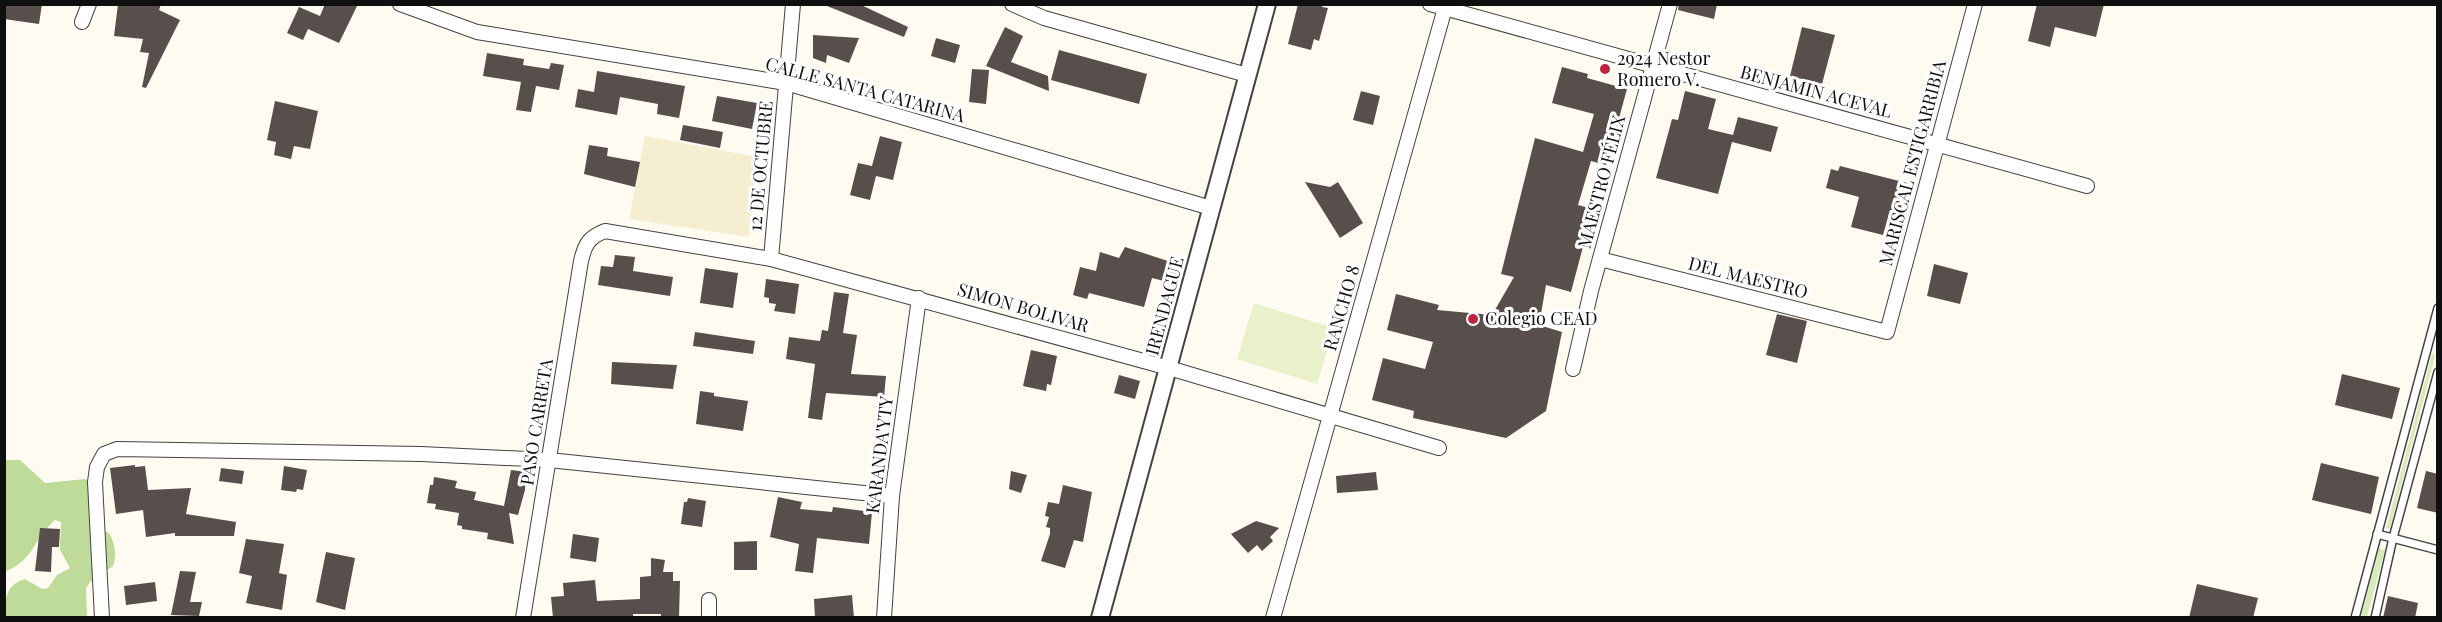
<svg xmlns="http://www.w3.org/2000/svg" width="2442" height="622" font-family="'Playfair Display',serif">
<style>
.farmland{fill:#f5eed0}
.green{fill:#d8eaba}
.forest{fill:#bedb99}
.pitch{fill:#e9f1cb}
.building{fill:#584e4b}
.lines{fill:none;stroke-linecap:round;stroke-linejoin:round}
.service-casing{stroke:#424242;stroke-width:10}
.minor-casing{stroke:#424242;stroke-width:16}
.tertiary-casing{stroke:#424242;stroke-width:20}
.service{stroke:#fff;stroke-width:7}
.minor{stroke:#fff;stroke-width:14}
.tertiary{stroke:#fff;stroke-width:16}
.poi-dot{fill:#c1253e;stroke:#fff;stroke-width:2}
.labels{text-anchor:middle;stroke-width:6;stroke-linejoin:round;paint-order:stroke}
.poi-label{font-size:18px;fill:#0f0f0f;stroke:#fff;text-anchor:start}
.street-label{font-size:18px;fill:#0f0f0f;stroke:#fff}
</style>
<rect width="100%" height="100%" fill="#fffbf1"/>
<path class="farmland" d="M645,136l111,21 -7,80 -120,-18z"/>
<g class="green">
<path d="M2432,353l3,3 -45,172 -4,1z"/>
<path d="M2379,548l6,2 -18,67h-6z"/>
</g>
<path class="forest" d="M5,460h15l25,23 40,-4 6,4 4,44 14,6c6,10 8,22 4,33l-23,16 -4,6 1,29 -82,1c0,-19 0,-33 20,-39l17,10 6,-1 9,-13 13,-7 -10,-18 1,-28 -6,-2c-23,20 -19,38 -50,52z"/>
<path class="pitch" d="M1254,303l80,25 -17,56 -80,-25z"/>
<g class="building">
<path d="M4,4h38l-3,20 -35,-5z"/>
<path d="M118,4h43l-2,6 21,10 -34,68 -4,-1 7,-34 -9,-1 3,-13 -29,-3z"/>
<path d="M325,4h33l-19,39 -31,-14 -5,11 -16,-7 12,-26 21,9z"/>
<path d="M822,4h37l49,23 -4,10z"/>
<path d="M1298,4h25l-1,3 6,1 -9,33 -5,-2 -3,11 -23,-6z"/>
<path d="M1679,4h38l-3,15 -36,-9z"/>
<path d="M2037,4h67l-8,33 -41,-10 -5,20 -22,-6z"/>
<path d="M1005,27l18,9 -12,26 37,14 1,15 -63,-25z"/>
<path d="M1802,27l33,8 -13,49 -32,-8z"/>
<path d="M813,35l46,3 -10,25 -22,-8 -1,8 -13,-5z"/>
<path d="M936,38l24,7 -5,18 -24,-7z"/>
<path d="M1059,50l88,24 -8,30 -88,-24z"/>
<path d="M487,53l37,6 -1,6 26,4 2,-6 13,2 -5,25 -23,-4 -5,26 -15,-2 5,-28 -38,-6z"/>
<path d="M1562,67l26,7 -1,4 40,11 -21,76 -15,-4 -13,44 15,4 -22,83 -25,-7 -7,40 23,7 -16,79 -40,27 -93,-20 1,-7 -42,-11 11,-42 42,11 8,-27 -46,-12 9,-36 43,11 -2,5 55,5 22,-38 -13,-3 34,-136 48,14 11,-38 -42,-11z"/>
<path d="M972,69l17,1 -3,34 -17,-2z"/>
<path d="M597,71l88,15 -6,32 -22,-4 1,-10 -38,-7 -3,18 -42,-8 3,-18 16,3z"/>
<path d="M1361,91l19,5 -7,29 -20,-5z"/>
<path d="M1685,91l31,8 -8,30 25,6 5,-18 40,10 -7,25 -39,-10 -14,52 -62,-16 16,-59 6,1z"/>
<path d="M717,96l40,7 -5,26 -40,-8z"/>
<path d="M275,101l43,10 -8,38 -16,-3 -3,13 -17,-4 2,-13 -9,-2z"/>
<path d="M683,125l40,7 -3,16 -40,-8z"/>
<path d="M880,136l22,6 -9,38 -17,-4 -6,24 -20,-5 8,-32 14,3z"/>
<path d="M589,145l19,3 -1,8 33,6 -5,25 -51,-13z"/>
<path d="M1840,166l67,17 -7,29 -10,-2 -7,25 -32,-8 8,-30 -33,-9 5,-19 7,2z"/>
<path d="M1305,182l25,5 8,-5 25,41 -23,15z"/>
<path d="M1125,247l55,18 -4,19 -24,-6 -8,29 -55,-14 -2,6 -14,-4 7,-28 16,4 4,-19 19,6z"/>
<path d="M615,255l20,2 -2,14 40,6 -3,19 -72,-11 3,-19 12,1z"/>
<path d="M1934,264l34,9 -8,31 -33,-8z"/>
<path d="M705,268l33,5 -5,35 -33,-5z"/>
<path d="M766,279l33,5 -4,30 -21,-3 2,-7 -7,-1v-5l-5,-1z"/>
<path d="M834,292l15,2 -6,39 14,2 -6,39 35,2 -2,21 -58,-4 -4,27 -14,-2 7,-54 -29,-5 3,-22 31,4 2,-11 6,1z"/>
<path d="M1777,314l30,7 -10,42 -31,-8z"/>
<path d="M695,332l60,9 -2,13 -60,-8z"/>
<path d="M1031,350l26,6 -6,29 -4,-1 -1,7 -23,-5z"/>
<path d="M612,362l65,3 -4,24 -62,-5z"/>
<path d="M2342,374l58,14 -8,31 -57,-14z"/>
<path d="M1119,375l21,6 -5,18 -21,-6z"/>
<path d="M700,391l14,2v3l34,5 -5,30 -47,-7z"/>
<path d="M2321,463l58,14 -8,37 -59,-14z"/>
<path d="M135,465v2l10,-1 3,24 43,-2 -5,26 50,8 -2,14h-59v-3l-29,4 -3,-27 -27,4 -6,-46z"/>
<path d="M284,466l23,4 -4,20 -6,-1 -1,3 -15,-2z"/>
<path d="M221,468l23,3 -2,13 -23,-3z"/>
<path d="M511,470l15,2 -1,18 -7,25 -9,-2 5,31 -27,-5 1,-6 -26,-4v-3l-5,-1 2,-12 -24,-4 1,-5 -9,-1 3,-18h3l1,-8 23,4 -2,7 21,4 -2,8 30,6z"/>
<path d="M1011,471l16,4 -6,18 -12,-4z"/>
<path d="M2426,471l12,3v39l-21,-5z"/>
<path d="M1376,472l2,18 -41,3 -1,-17z"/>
<path d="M1063,485l29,7 -9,50 -9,-2 -9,28 -24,-7 9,-27v-6l-4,-1 3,-10 -4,-1 3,-14 11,2z"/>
<path d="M778,497l24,5 -2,7 32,3 1,-5 39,5 -3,32 -52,-6 -4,35 -18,-2 4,-27 -29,-7z"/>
<path d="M688,498l18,3 -4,26 -21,-3 3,-22h3z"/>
<path d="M1256,521l23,7 -9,9 3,4 -11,10 -5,-6 -9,8 -17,-19z"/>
<path d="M40,528l20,1 -1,18h-7l-1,25 -16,-1z"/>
<path d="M573,534l26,4 -3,24 -26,-4z"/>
<path d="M246,539l38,5 -5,29 8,2 -5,35 -36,-7 6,-27 -13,-3z"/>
<path d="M757,541v29h-23v-28z"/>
<path d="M326,552l29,6 -10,52 -29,-8z"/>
<path d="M651,558l14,2 -2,12h10v9h7l-1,37h-18v-4h-28v4h-80l-2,-21 13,-1 -1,-13 32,-3 2,21 43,-2v-22l11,-1z"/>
<path d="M180,571l16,1 -6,30h12l-3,14 -28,-1z"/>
<path d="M155,582l2,19 -31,4 -2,-19z"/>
<path d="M2197,584l61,14 -5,20h-64z"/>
<path d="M852,595l2,23h-39l-1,-19z"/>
<path d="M2388,596l30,7 -3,15h-32z"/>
</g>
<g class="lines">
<g class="service-casing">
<g id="service">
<path d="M2377,534l61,16"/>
<path d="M2355,618l83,-310"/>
<path d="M2375,618l18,-80 45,-166"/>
</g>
</g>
<g class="minor-casing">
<g id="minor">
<path d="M400,4l77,28 309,51 425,125"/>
<path d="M1012,4l32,14 203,57"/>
<path d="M1430,4l657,182"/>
<path d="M82,22l7,-18"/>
<path d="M771,259l22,-255"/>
<path d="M1600,259l287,73 88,-328"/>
<path d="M1573,369l18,-78 79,-287"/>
<path d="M709,600v18"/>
<path d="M102,618l-7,-136 2,-15 7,-13 13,-5 304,5 128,6 343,36"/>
<path d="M523,618l58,-357c4,-17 8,-24 24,-30l166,28 398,109 270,80"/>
<path d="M884,618l8,-122 27,-198"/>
<path d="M1273,618l172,-610"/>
</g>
</g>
<g class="tertiary-casing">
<path id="tertiary" d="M1100,618l167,-614"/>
</g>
<use href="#service" class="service"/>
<use href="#minor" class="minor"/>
<use href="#tertiary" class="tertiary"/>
</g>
<g class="poi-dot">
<circle cx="1605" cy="69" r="6"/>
<circle cx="1473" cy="319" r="6"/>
</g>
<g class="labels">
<g class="poi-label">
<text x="1617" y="65">2924 Nestor<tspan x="1617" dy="21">Romero V.</tspan></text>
<text x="1485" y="325">Colegio CEAD</text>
</g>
<g class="street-label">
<text transform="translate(865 90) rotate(15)" y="6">CALLE SANTA CATARINA</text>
<text transform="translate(1816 92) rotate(15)" y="6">BENJAMIN ACEVAL</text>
<text transform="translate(1913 163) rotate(-75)" y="6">MARISCAL ESTIGARRIBIA</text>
<text transform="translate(761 166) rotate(-85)" y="6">12 DE OCTUBRE</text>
<text transform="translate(1602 182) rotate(-75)" y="6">MAESTRO FÉLIX</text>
<text transform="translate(1748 278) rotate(14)" y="6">DEL MAESTRO</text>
<text transform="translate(1165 306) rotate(-75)" y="6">IRENDAGUE</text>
<text transform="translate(1023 308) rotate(16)" y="6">SIMON BOLIVAR</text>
<text transform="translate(1342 308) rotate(-74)" y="6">RANCHO 8</text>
<text transform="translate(537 422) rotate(-81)" y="6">PASO CARRETA</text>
<text transform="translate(880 455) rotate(-83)" y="6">KARANDA'YTY</text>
</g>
</g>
<rect width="2442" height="622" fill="none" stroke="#0f0f0f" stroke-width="12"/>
</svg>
